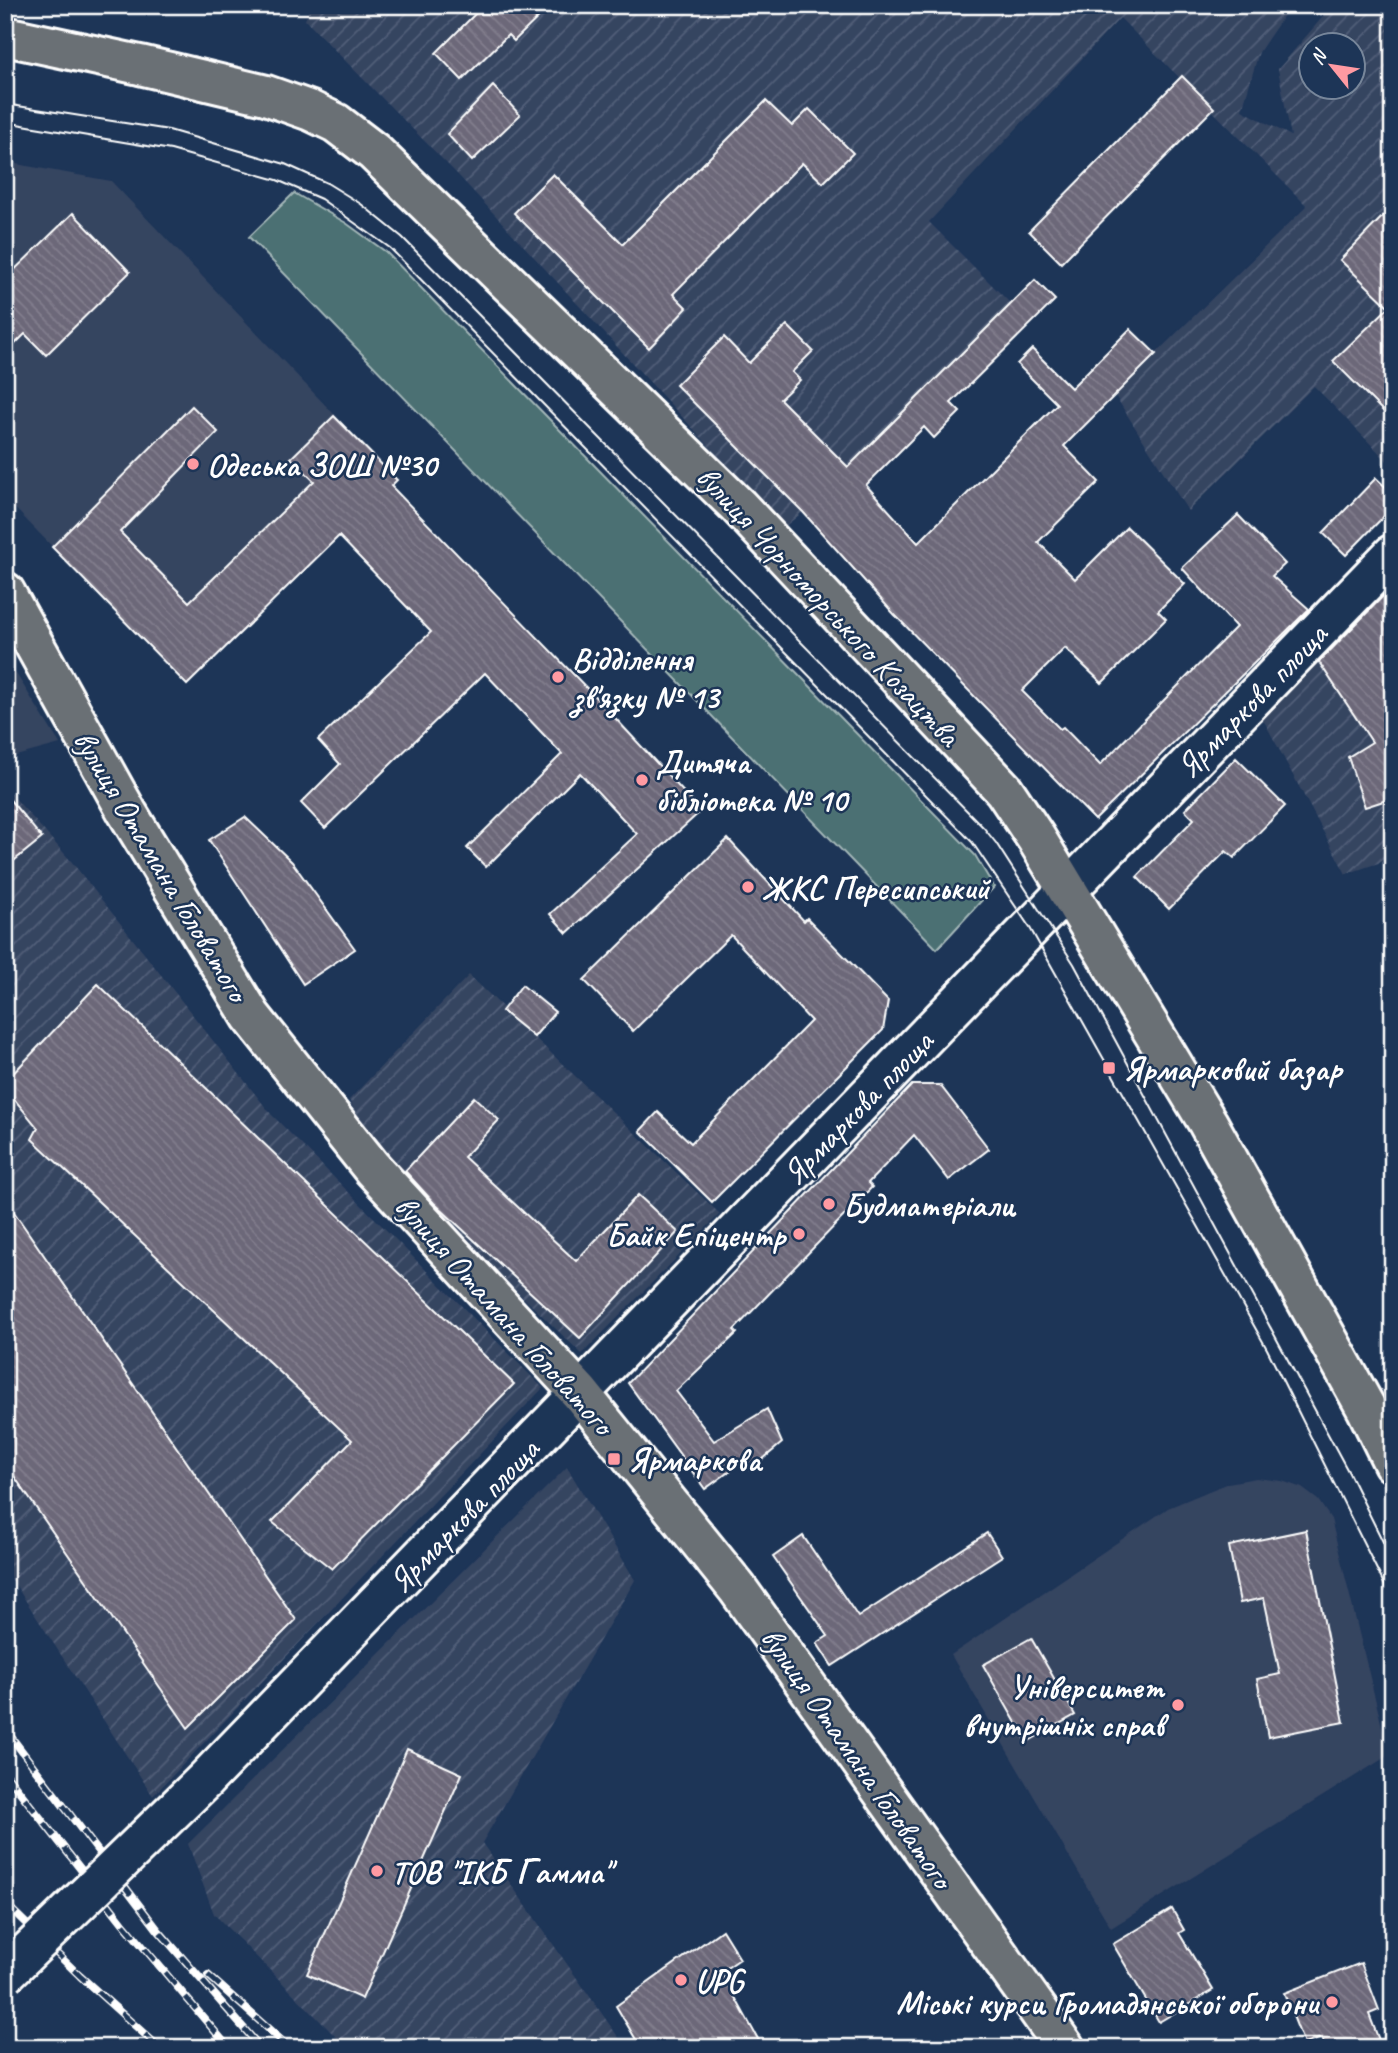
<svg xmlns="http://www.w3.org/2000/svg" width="1398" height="2053" font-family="Caveat,sans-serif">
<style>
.built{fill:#354461}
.industrial{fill:url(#industrial-furrows);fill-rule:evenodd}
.park{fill:#4b7073;stroke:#a5b8b9;stroke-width:2}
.building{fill:url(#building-back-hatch);stroke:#fff;stroke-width:2}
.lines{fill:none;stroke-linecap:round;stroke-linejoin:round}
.minor-casing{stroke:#fff;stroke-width:44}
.major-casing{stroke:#fff;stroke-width:44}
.minor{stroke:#1d3557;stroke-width:38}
.major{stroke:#6b6f75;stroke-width:38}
.tram{stroke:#fff;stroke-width:2}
.rail-casing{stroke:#fff;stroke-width:8}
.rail{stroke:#1d3557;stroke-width:5;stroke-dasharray:16;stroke-linecap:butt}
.minor-bridge-casing{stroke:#fff;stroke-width:44;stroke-linecap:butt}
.minor-bridge{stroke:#1d3557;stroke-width:38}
.poi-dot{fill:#ff9aa2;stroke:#1d3557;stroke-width:2.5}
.labels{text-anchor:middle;stroke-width:5;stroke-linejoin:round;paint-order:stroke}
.poi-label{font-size:33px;font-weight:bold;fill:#fff;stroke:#1d3557;text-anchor:start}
.street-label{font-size:33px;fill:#fff;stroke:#1d3557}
</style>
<defs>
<pattern id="industrial-furrows" width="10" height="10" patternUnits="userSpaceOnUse" patternTransform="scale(1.75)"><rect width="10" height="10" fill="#354461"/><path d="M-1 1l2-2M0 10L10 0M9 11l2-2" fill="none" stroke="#536079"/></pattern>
<pattern id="building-back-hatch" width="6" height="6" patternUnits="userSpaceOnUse" patternTransform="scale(1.75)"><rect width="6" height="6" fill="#6c6779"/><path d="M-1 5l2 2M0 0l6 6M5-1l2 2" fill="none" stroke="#827e8d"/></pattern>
</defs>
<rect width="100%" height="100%" fill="#1d3557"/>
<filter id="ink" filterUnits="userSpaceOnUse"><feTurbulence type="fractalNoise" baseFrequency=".0143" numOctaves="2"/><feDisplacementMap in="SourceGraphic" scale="14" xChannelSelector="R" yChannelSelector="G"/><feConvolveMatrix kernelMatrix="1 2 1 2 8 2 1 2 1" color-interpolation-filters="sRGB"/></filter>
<g filter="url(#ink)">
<g class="built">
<path d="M5,162l106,19 286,299 -210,205 -182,-187z"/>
<path d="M5,656l55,88 -55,15z"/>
<path d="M1256,1478l26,3 20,7 16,12 13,19 58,236 -278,173 -160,-273 217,-147 60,-25z"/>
</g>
<g class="industrial">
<path d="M311,5h980l-32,47 -17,58 49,26 -13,-67 55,-64h60v462l-79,-81 -126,125 -74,-117 193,-188 -187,-188 -191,204 82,82 -208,208 -19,15 -326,-352 -153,-155zM1310,46h42v42h-42z"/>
<path d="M1393,535v323l-47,16 -81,-151 -26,-25z"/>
<path d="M5,787l66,74 200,253 272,274 -390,408 -148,-227z"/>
<path d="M469,975l251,239 -138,140 -200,-192 -33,-62z"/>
<path d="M567,1467l68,113 -153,263 144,205h-279l-133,-134 -26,-70z"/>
</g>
<path class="park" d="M294,193l52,30 40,29 589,603 19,32 -57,62 -688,-712z"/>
<g class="building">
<path d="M484,5h67l-37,36 -6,-6 -46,45 -26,-27z"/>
<path d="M1182,76l32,32 -153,155 -32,-32z"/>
<path d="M493,86l27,29 -48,46 -25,-27z"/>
<path d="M766,101l26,25 17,-17 44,44 -30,30 -21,-20 -129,131 14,14 -38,40 -135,-135 39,-39 70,70z"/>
<path d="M1393,206v215l-60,-60 56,-54 -49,-47z"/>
<path d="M73,213l57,59 -84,83 -21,-21 -20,20v-75z"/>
<path d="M1035,280l20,20 -104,103 9,9 -26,26 -10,-11 -58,58 52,58 139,-139 -40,-40 15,-15 39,39 59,-59 26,25 -92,92 35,36 -61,60 37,37 52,-52 58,57 -27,27 8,8 -64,64 -37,-35 -43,43 38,38 3,-2 37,38 136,-138 -54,-59 56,-53 47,49 -13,12 37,33 -214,211 -201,-206 -91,-102 -127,-127 48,-48 25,26 38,-38 26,26 -21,21 8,8 -20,19 68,68z"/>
<path d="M192,406l26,26 -98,100 69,70 125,-121 -23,-23 43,-42 63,64 -6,6 214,221 96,104 -134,122 -17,-19 87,-80 -57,-61 -94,94 -19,-19 95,-94 -77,-81 -160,155 -24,-25 39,-39 -22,-24 113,-108 -92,-96 -152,149 -135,-138z"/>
<path d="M1376,478l17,16v13l-47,48 -23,-22z"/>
<path d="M1393,586v212l-28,9 -17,-50 24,-15 -53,-80z"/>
<path d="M1236,758l49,48 -51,52 -8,-7 -57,58 -32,-32 57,-58 -9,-9z"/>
<path d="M5,794l37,44 -37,30z"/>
<path d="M245,817l47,45 63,87 -52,35 -94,-144z"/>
<path d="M728,839l76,82 3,-3 81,83 -5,29 -171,172 -72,-71 18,-19 33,31 120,-122 -80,-86 -98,96 -49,-51z"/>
<path d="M98,984l416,400 -182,185 -60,-47 80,-82 -320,-301 6,-11 -33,-40v-6z"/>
<path d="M522,985l33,27 -21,25 -32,-26z"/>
<path d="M912,1085h28l49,64 -40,31 -35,-45 -46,48 4,4 -138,143 3,3 -61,58 38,50 53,-32 15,34 -32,27 -5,-10 -40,29 -77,-106z"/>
<path d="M474,1097l25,23 -35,37 112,104 62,-66 40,37 -98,106 -146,-135 -29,-32z"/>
<path d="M5,1199l291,421 -108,108 -183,-265z"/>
<path d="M1306,1530l38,192 -76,15 -11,-58 23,-5 -16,-76 -24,5 -11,-57z"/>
<path d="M987,1533l15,23 -170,110 -15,-23 11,-7 -55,-79 30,-21 55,81z"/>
<path d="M1031,1638l44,77 -48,27 -44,-77z"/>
<path d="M407,1749l55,25 -100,225 -55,-25z"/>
<path d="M1172,1909l12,21 -5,3 34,57 -54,32 -46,-78z"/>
<path d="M722,1930l18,29 -19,13 42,76h-122l-25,-42z"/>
<path d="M1361,1963l18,47 -10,4 13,34h-56l-4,-10 -18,6 -20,-51z"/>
</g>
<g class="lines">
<g class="minor-casing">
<path id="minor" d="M204,1781l1189,-1227"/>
</g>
<g class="major-casing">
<g id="major">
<path d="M5,36l135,29 126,30 45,16 25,12 38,29 364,354 266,284 32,48 172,285 158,285 27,55"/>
<path d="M5,592l122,220 124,204 121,152 208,225 157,195 328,460"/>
</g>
</g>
<use href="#minor" class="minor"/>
<use href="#major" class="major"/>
<g class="tram">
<path d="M5,104l164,26 116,34 42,19 34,21 41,33 582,591 12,15 78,121 275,509 44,89"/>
<path d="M5,122l166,28 106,30 44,19 69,49 582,594 58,86 177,314 60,107 126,253"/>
</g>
<g class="rail-casing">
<g id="rail">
<path d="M5,1729l153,201 103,118"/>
<path d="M5,1773l118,150 106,125"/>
<path d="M5,1903l75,73 80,72"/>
<path d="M208,1975l82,73"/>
</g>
</g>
<use href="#rail" class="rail"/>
<g class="minor-bridge-casing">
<path id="minor-bridge" d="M5,1974l199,-193"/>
</g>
<use href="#minor-bridge" class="minor-bridge"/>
</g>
</g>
<g class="poi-dot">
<circle cx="193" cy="464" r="7"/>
<circle cx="558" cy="677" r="7"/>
<circle cx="642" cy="780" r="7"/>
<circle cx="748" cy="887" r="7"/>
<rect x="1102" y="1061" width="14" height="14" rx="3.5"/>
<circle cx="829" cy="1204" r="7"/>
<circle cx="799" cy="1234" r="7"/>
<rect x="607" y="1452" width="14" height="14" rx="3.5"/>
<circle cx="1178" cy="1705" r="7"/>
<circle cx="377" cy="1871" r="7"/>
<circle cx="681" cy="1980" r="7"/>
<circle cx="1332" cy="2002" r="7"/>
</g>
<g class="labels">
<g class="poi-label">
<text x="207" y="476">Одеська ЗОШ №30</text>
<text x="572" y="670">Відділення<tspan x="572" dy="38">зв'язку № 13</tspan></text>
<text x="656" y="773">Дитяча<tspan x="656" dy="38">бібліотека № 10</tspan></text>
<text x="762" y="899">ЖКС Пересипський</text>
<text x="1123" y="1080">Ярмарковий базар</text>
<text x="843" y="1216">Будматеріали</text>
<text x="785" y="1246" text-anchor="end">Байк Епіцентр</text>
<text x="628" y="1471">Ярмаркова</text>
<text x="1164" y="1698" text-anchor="end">Університет<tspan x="1164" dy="38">внутрішніх справ</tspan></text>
<text x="391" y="1883">ТОВ "ІКБ Гамма"</text>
<text x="695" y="1992">UPG</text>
<text x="1318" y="2014" text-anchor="end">Міські курси Громадянської оборони</text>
</g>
<g class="street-label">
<text transform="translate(829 605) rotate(47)" y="12">вулиця Чорноморського Козацтва</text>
<text transform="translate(1251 700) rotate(-46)" y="12">Ярмаркова площа</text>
<text transform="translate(162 865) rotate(59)" y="12">вулиця Отамана Головатого</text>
<text transform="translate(857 1107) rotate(-46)" y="12">Ярмаркова площа</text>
<text transform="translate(505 1314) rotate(48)" y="12">вулиця Отамана Головатого</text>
<text transform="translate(463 1515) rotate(-46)" y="12">Ярмаркова площа</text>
<text transform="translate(858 1757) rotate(55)" y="12">вулиця Отамана Головатого</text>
</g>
</g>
<rect width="1398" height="2053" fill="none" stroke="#1d3557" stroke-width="28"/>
<rect x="14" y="14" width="1370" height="2025" fill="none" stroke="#fff" stroke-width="2.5" filter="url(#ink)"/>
<g transform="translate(1332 66) rotate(300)"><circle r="33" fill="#1d3557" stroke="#77869a" stroke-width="2"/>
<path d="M0-5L12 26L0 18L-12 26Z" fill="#ff9aa2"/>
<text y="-10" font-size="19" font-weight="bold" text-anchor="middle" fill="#ffffff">N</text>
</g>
</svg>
